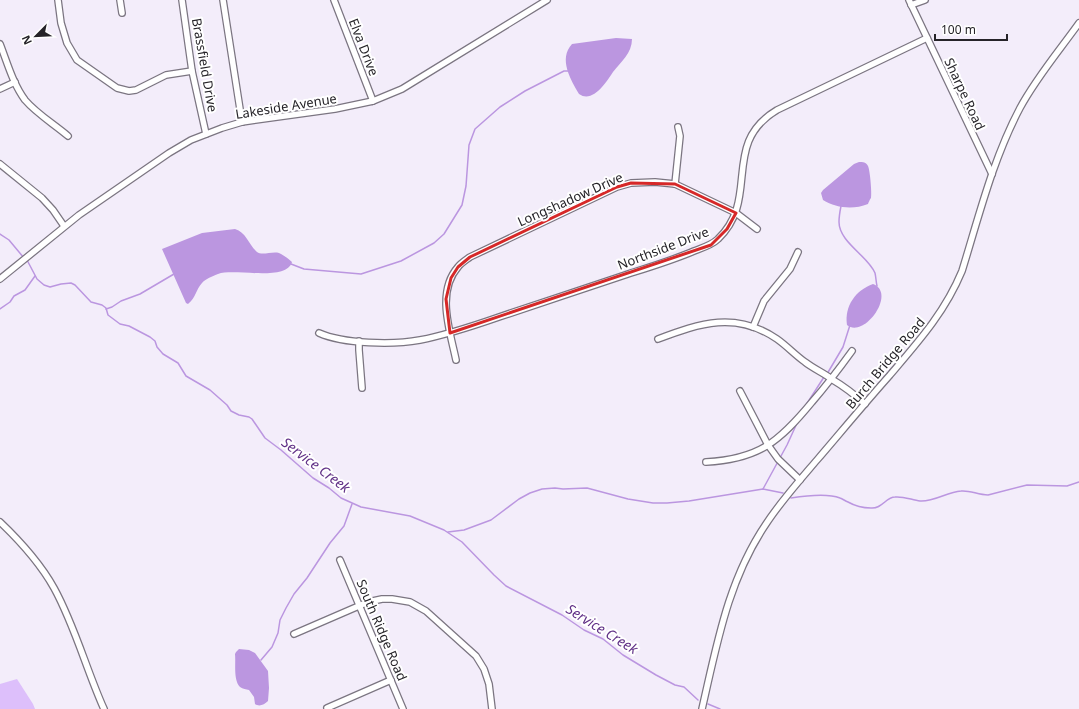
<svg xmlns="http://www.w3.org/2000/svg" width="1079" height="709" font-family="'Noto Sans',sans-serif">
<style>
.green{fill:#ddbffb}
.water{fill:#bb96e0}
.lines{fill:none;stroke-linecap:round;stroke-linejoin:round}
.stream{stroke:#bb96e0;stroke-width:1.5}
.minor-casing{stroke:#7b7581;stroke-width:8}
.minor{stroke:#fff;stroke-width:5.5}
.marked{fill:none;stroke:#d62828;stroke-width:3;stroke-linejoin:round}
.labels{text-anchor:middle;stroke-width:4;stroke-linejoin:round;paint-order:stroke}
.street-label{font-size:13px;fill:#252328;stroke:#fff}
.water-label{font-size:14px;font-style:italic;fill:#613187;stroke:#fff}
</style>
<rect width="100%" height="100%" fill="#f3edfa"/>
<path class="green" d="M17,679l16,25 2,5h-35v-25z"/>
<g class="water">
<path d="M616,38l16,1c0,14 -11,23 -19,33 -6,9 -20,32 -34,22 -8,-14 -21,-35 -7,-50z"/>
<path d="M859,162c4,0 7,0 9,4 2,4 4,27 3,32 -1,1 -3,6 -3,6 -15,6 -32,4 -45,-4l-2,-7 2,-3 31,-26z"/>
<path d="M235,229c11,3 14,16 22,23 5,4 15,-1 22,1 4,2 10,6 13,9 -6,20 -57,6 -74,12 -5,2 -13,5 -16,9 -6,6 -6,15 -14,21l-2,-1 -24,-54 40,-16z"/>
<path d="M873,284c24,9 -9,55 -26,41 -3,-19 9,-35 26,-41z"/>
<path d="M239,649l10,1 6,3 13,18 1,17 -1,13c-4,4 -9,6 -13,3l-1,-7 -5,-7c-3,-1 -6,-1 -9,-3 -7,-7 -4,-24 -5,-33l1,-2z"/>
</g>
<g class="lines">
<g class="stream">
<path d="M841,206c-1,5 -2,11 -2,16 0,20 29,34 36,51 1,4 1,9 2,13"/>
<path d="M0,234l9,6 15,18"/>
<path d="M27,260l10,19 7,6 6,2 11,-3 10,-1 4,2 16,17 11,3 4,3 2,7 12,9 9,2 21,11 5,4 2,6 6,7 15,9 8,13 24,14 17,15 4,6 8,4 10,2 3,2 13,19 16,12 32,28 16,10 12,10 20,9 49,9 34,14 18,12 32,33 12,11 56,29 22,15 19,9 20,16 33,20 19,10 9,2 14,13"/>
<path d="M291,264l13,5 57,5 40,-13 33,-18 10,-9 18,-29 4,-19 3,-41 6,-16 25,-22 25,-16 39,-20h4"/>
<path d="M0,309l10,-7 4,-6 11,-6 10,-14"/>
<path d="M106,309l6,-2 9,-6 19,-7 34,-20"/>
<path d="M827,374l16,-27 7,-22"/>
<path d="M806,405l18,-28"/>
<path d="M763,489l24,-44 11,-24"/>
<path d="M791,498c13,-2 36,-5 49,0 3,1 5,3 8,4 7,4 16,6 23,6 11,1 15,-11 24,-11 8,-1 17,3 25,4 14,1 27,-9 41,-10 9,-1 17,4 27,4l39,-10 40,1 12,-4"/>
<path d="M448,532l16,-2 27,-10 28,-21 11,-6 12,-4 13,-1 8,1 24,-1 41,11 25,4h14l22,-2 74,-12 20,4"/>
<path d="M261,660l11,-13 6,-14 2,-13 6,-12 8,-14 13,-16 23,-35 14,-17 8,-22"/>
<path d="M708,704l12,5"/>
</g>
<g class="minor-casing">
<g id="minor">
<path d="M58,0l3,23 6,20 10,17 40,28 12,3 7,-1 30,-15 26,-4"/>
<path d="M120,0l2,13"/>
<path d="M182,0l10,71 14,63"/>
<path d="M223,0l19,122"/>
<path d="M334,0l39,101"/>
<path d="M909,0l83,174"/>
<path d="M911,5l14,-5"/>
<path d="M0,44c7,18 13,40 25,56 12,14 29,24 43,36"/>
<path d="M0,89l15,-7"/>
<path d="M0,164l42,34 11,12 11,16"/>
<path d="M675,184l5,-48 -2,-9"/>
<path d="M0,279l79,-64 90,-62 22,-13 31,-12 20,-6 93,-13 38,-8 29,-12 13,-8 132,-81"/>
<path d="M753,327l11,-26 26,-32 8,-17"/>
<path d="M319,333c25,11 74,12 101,7 27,-5 53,-14 79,-23 43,-14 86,-29 129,-43 22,-7 45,-14 66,-23 8,-3 18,-6 24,-12 43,-41 2,-95 59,-129l150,-72"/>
<path d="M658,339c42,-16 78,-28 119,0 10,7 18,16 28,23 9,7 19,11 28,18 12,7 22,15 32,24"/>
<path d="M359,341v9l3,38"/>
<path d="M456,360c-6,-29 -20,-68 2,-93 3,-4 8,-7 12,-10l147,-70 14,-4 24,-1 20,2 61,29 21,16"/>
<path d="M740,391l28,54 10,14 22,21"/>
<path d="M706,462c53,-3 73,-20 106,-60 14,-16 27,-33 40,-51"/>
<path d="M0,522c21,20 40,41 54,66 21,38 32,81 50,121"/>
<path d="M340,560l63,149"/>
<path d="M294,634l74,-32 14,-3h10l18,3 16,9 50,45 8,13 5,15 3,25"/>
<path d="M327,708l64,-28"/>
<path d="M702,709c15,-65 26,-129 64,-185 15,-23 33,-43 51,-64 24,-28 48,-57 73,-85 29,-34 55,-63 72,-104 17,-55 31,-112 58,-163 16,-30 39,-57 59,-85"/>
</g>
</g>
<use href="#minor" class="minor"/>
</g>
<path class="marked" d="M631,183l44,1 61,29 -9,16 -16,16 -261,88 -4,-34 5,-21 7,-11 12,-10 147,-70z"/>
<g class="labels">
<g class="street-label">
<text transform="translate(364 47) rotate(69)" y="5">Elva Drive</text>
<text transform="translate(205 65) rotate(80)" y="5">Brassfield Drive</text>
<text transform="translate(965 94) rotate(65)" y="5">Sharpe Road</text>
<text transform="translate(286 106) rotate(-9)" y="5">Lakeside Avenue</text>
<text transform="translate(570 199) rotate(-24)" y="5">Longshadow Drive</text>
<text transform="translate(663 248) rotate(-21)" y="5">Northside Drive</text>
<text transform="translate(885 363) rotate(-50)" y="5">Burch Bridge Road</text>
<text transform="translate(382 630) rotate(67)" y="5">South Ridge Road</text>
</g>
<g class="water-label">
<text transform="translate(316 465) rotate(37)" y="5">Service Creek</text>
<text transform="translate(602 629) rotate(32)" y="5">Service Creek</text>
</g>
</g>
<g transform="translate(36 36) rotate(246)" stroke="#ffffff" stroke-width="3" paint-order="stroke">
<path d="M0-3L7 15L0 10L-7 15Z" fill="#252328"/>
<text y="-6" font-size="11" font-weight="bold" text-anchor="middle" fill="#252328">N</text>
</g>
<path d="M935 34v6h72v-6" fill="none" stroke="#252328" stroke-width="2"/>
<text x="941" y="34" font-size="12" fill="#252328" stroke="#ffffff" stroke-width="3" paint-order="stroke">100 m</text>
</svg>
